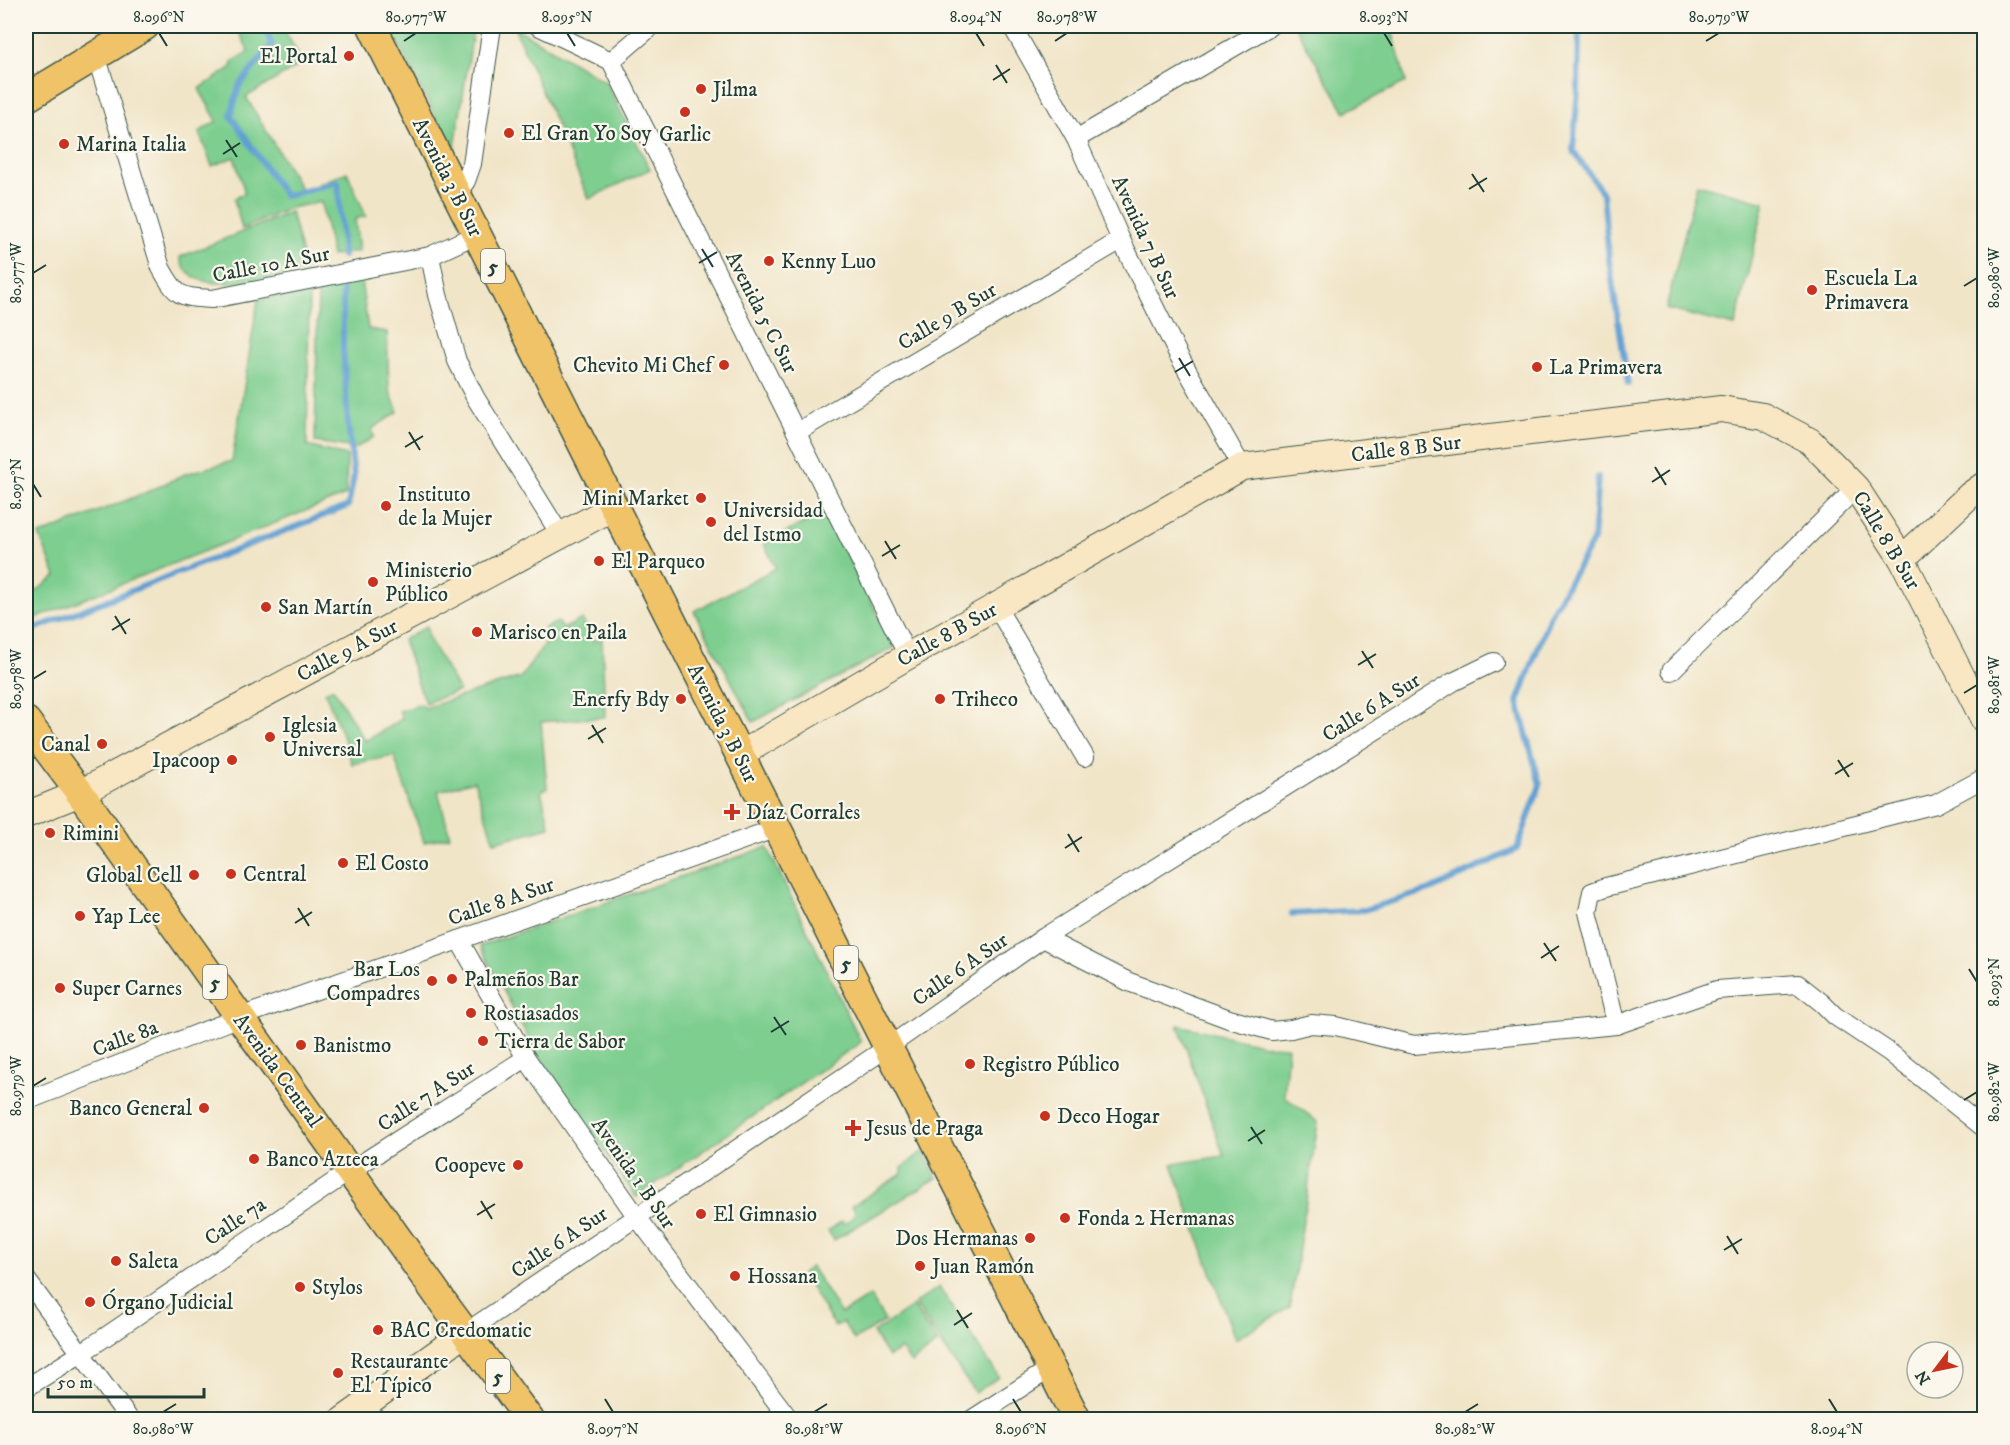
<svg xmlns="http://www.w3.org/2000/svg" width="2010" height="1445" font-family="'IM FELL DW Pica',serif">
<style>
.green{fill:#7dce8f;stroke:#4e8662;stroke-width:1.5}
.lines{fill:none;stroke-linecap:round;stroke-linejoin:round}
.stream{stroke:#5e9fd1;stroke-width:6}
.street-casing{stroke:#3e564a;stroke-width:20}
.secondary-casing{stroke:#3e564a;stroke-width:28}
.primary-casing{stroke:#3e564a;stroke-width:31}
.street{stroke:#fff;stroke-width:18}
.secondary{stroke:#f9e7c3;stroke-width:26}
.primary{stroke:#f0c369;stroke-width:28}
.ticks{fill:none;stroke:#1f3d34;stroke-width:2}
.poi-dot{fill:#c8321e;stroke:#fbf7ec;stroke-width:2}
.labels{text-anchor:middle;stroke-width:4.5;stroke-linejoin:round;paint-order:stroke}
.shield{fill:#fbf7ec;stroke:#61756b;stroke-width:1.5}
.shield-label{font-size:20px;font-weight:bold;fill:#1f3d34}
.poi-label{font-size:21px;fill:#1f3d34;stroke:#fbf7ec;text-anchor:start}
.street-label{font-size:21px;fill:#1f3d34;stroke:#fbf7ec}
.neatline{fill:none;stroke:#1f3d34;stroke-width:2}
.ticks-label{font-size:15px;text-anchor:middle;fill:#1f3d34}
</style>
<rect width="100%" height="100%" fill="#fbf7ec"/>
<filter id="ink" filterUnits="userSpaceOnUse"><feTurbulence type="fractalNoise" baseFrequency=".0167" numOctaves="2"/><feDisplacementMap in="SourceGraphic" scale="12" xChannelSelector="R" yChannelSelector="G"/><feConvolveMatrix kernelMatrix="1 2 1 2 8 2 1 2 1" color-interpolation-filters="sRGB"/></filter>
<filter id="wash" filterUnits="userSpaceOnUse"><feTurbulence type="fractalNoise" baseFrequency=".008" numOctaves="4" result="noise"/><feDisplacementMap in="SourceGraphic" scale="24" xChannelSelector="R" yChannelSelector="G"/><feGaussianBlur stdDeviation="1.35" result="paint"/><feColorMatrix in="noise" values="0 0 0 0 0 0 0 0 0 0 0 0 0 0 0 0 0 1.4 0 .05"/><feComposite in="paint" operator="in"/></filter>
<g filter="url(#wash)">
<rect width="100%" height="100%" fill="#f1e5c8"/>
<g class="green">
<path d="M245,26h37l21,37 -57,34 56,94 45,-19 19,44 -11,3 4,32 -27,5 -11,-54 -31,6 -48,21 -8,-30 11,-6 -11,-36 -22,9 -13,-34 18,-11 -18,-32 33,-22v-5l17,-10 -9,-18 7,-5z"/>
<path d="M389,26h85l-20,126z"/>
<path d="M1295,26h96l15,56 -61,30z"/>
<path d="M514,27l92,55 44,87 -61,30z"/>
<path d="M1697,184l68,18 -30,124 -69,-17z"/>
<path d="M291,212l15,58c-31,6 -117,33 -126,-13z"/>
<path d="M361,280l7,49 19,3 2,57 9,23 -26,17 2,8 -18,11 -41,-6 3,-154z"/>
<path d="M309,290l-2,156 40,10 -1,39 -320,127v-23l30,-23 -17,-41 108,-43 38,-18 47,-13 26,-161z"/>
<path d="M824,512l71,135 -142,75 -59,-111 82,-43 -12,-24z"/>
<path d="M582,619l12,22 8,-2 3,78 -64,5 6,66 -6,3 9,36 -56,15 -20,-61 -36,10 12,45 -26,6 -30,-86 -42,8 -7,-22 -20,-50 8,-4 32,53 37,-22 -3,-8 22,-7 4,4 96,-31 26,-36 -2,-13 13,-6 5,7z"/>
<path d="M427,626l1,11 31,54 -34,12 -22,-63z"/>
<path d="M767,847l94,195 -225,155 -101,-147 -55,-104z"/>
<path d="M1178,1025l91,21 19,1 -4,49 34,26 -28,185 -55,32 -63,-175 52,-8z"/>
<path d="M923,1151l14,27 -103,62 -6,-9 14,-10 2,3 9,-7 2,-5 -3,-6 50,-32v-6z"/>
<path d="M811,1267l30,47 29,-18 15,25 -31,19 -11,-18 -8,5 -33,-54z"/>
<path d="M939,1287l60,90 -24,16 -60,-89z"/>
<path d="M913,1306l25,37 -27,20 -10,-14 -13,8 -15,-24z"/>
</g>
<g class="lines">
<g class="stream">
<path d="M264,26l8,19 -33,41 -8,30 54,80 53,-14 5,74"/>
<path d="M1579,26l-1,63 -5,61 30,44 6,67 19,123"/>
<path d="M26,632l322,-126 6,-30 -6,-52 -5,-76v-57"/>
<path d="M1292,914l72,-4 66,-20 87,-41 23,-64 -22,-83 32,-87 43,-74 5,-64"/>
</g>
</g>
</g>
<g filter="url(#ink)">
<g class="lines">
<g class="street-casing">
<g id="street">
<path d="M538,26l73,35 297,595"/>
<path d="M1012,26l64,113 45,101 58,116 63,111"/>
<path d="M96,55l65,213c16,29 18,29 51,31l218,-43 47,-22"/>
<path d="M611,61l41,-35"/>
<path d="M1076,139l194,-113"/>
<path d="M457,194l9,-13 6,-17 20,-138"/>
<path d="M430,256l8,39 19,66 18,36 86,139"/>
<path d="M797,432l324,-192"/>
<path d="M996,606l89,151"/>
<path d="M1671,671l185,-183"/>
<path d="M1043,938l86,44 100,37 43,12 19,-2 20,-5 25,2 78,19 202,-20 101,-35 81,-6 24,19 13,13 54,36 95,76"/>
<path d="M459,940l67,118 111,159 153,203"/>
<path d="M1616,1025l-28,-113 4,-20 14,-5 330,-83 48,-26"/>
<path d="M26,1101l214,-84 537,-189"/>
<path d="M26,1279l104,141"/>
<path d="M465,1333l423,-286 155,-109 410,-256 41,-20"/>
<path d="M26,1388l54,-34 270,-183 176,-113"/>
<path d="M971,1420l80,-52"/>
</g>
</g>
<g class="secondary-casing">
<g id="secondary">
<path d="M1902,559l68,-64 14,-10"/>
<path d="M739,755l169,-99 334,-189 479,-58 42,7 47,25 46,47 46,71 82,161"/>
<path d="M26,815l54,-22 534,-286"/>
<path d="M343,1420l122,-87"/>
</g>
</g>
<g class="primary-casing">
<g id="primary">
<path d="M372,26l242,481 463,913"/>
<path d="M26,98l119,-72"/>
<path d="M26,721l54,72 370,519 80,108"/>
</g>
</g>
<use href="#street" class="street"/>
<use href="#secondary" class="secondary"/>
<use href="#primary" class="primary"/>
</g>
</g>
<path class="ticks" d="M159,33l8,13M567,33l8,13M976,33l8,13M1384,33l8,13M404,41l12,-8M1055,41l12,-8M1706,41l13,-8M996,65l11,18M993,80l17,-11M226,140l11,17M223,154l17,-11M1472,174l12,18M1469,189l18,-11M702,249l11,18M699,263l18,-11M33,273l13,-8M1964,286l13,-8M1179,358l11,18M1175,372l18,-11M409,432l11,18M405,447l18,-11M1655,467l11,18M1652,482l18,-12M33,484l8,13M885,541l11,18M882,556l18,-11M115,616l11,18M112,630l18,-11M1362,651l11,17M1358,665l18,-11M33,679l13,-8M1964,693l13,-8M592,725l11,18M588,739l18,-11M1838,760l11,17M1835,774l18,-11M1068,834l11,18M1065,848l17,-11M298,908l11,18M295,923l17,-11M1544,943l12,18M1541,958l18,-12M1969,969l8,13M774,1017l12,18M771,1032l18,-11M33,1086l13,-8M1964,1100l13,-8M1251,1127l11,17M1248,1141l17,-11M481,1201l11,18M477,1215l18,-11M1727,1236l11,18M1724,1250l18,-11M957,1310l11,18M954,1325l18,-12M605,1399l8,13M1013,1399l8,13M1829,1399l8,13M163,1412l13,-8M814,1412l13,-8M1465,1412l13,-8"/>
<g class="poi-dot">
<circle cx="349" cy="56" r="6"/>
<circle cx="701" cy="89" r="6"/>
<circle cx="685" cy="112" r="6"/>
<circle cx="509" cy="133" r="6"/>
<circle cx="64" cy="144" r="6"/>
<circle cx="769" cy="261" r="6"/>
<circle cx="1812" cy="290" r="6"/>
<circle cx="724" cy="365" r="6"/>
<circle cx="1537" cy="367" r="6"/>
<circle cx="701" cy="498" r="6"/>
<circle cx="386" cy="506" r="6"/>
<circle cx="711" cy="522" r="6"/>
<circle cx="599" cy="561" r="6"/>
<circle cx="373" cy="582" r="6"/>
<circle cx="266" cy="607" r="6"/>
<circle cx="477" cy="632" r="6"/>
<circle cx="681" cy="699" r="6"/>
<circle cx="940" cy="699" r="6"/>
<circle cx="270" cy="737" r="6"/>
<circle cx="102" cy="744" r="6"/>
<circle cx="232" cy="760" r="6"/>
<path d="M729 803h6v6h6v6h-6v6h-6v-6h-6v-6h6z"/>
<circle cx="50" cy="833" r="6"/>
<circle cx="343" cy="863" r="6"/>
<circle cx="231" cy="874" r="6"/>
<circle cx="194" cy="875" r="6"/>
<circle cx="80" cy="916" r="6"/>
<circle cx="452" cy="979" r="6"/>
<circle cx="432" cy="981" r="6"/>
<circle cx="60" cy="988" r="6"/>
<circle cx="471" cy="1013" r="6"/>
<circle cx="483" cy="1041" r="6"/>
<circle cx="301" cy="1045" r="6"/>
<circle cx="970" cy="1064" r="6"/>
<circle cx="204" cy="1108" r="6"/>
<circle cx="1045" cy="1116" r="6"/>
<path d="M850 1119h6v6h6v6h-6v6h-6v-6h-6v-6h6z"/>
<circle cx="254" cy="1159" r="6"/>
<circle cx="518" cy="1165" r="6"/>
<circle cx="701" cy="1214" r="6"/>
<circle cx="1065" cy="1218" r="6"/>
<circle cx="1030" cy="1238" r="6"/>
<circle cx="116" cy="1261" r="6"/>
<circle cx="920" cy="1266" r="6"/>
<circle cx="735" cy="1276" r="6"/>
<circle cx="300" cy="1287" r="6"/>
<circle cx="90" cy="1302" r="6"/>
<circle cx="378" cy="1330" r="6"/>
<circle cx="338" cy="1373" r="6"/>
</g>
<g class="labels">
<g class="shield">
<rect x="481" y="249" width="24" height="34" rx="4.5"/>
<rect x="834" y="946" width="24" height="34" rx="4.5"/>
<rect x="203" y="965" width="24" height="34" rx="4.5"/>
<rect x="486" y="1359" width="24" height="34" rx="4.5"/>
</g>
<g class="shield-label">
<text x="493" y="273">5</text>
<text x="846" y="970">5</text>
<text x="215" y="989">5</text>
<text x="498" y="1383">5</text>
</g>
<g class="poi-label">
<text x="337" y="63" text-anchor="end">El Portal</text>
<text x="713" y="96">Jilma</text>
<text x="521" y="140">El Gran Yo Soy</text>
<text x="685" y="141" text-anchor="middle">Garlic</text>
<text x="76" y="151">Marina Italia</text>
<text x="781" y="268">Kenny Luo</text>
<text x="1824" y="285">Escuela La<tspan x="1824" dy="24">Primavera</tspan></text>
<text x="712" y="372" text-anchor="end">Chevito Mi Chef</text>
<text x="1549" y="374">La Primavera</text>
<text x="398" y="501">Instituto<tspan x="398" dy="24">de la Mujer</tspan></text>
<text x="689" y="505" text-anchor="end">Mini Market</text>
<text x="723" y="517">Universidad<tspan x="723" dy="24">del Istmo</tspan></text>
<text x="611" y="568">El Parqueo</text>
<text x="385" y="577">Ministerio<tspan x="385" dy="24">Público</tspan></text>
<text x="278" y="614">San Martín</text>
<text x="489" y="639">Marisco en Paila</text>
<text x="669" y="706" text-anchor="end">Enerfy Bdy</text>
<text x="952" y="706">Triheco</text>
<text x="282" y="732">Iglesia<tspan x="282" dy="24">Universal</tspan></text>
<text x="90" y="751" text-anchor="end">Canal</text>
<text x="220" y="767" text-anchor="end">Ipacoop</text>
<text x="746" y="819">Díaz Corrales</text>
<text x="62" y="840">Rimini</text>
<text x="355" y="870">El Costo</text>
<text x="243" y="881">Central</text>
<text x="182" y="882" text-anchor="end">Global Cell</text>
<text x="92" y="923">Yap Lee</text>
<text x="420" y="976" text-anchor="end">Bar Los<tspan x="420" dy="24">Compadres</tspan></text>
<text x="464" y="986">Palmeños Bar</text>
<text x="72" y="995">Super Carnes</text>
<text x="483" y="1020">Rostiasados</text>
<text x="495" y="1048">Tierra de Sabor</text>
<text x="313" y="1052">Banistmo</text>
<text x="982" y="1071">Registro Público</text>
<text x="192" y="1115" text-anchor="end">Banco General</text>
<text x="1057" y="1123">Deco Hogar</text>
<text x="866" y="1135">Jesus de Praga</text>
<text x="266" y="1166">Banco Azteca</text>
<text x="506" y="1172" text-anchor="end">Coopeve</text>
<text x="713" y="1221">El Gimnasio</text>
<text x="1077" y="1225">Fonda 2 Hermanas</text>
<text x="1018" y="1245" text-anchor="end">Dos Hermanas</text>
<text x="128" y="1268">Saleta</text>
<text x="932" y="1273">Juan Ramón</text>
<text x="747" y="1283">Hossana</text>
<text x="312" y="1294">Stylos</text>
<text x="102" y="1309">Órgano Judicial</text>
<text x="390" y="1337">BAC Credomatic</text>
<text x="350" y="1368">Restaurante<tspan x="350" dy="24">El Típico</tspan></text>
</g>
<g class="street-label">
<text transform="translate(448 177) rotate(63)" y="7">Avenida 3 B Sur</text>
<text transform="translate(1146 237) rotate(65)" y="7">Avenida 7 B Sur</text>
<text transform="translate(271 264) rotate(-11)" y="7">Calle 10 A Sur</text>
<text transform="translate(762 312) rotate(63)" y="7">Avenida 5 C Sur</text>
<text transform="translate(947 316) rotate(-31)" y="7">Calle 9 B Sur</text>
<text transform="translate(1406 448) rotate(-7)" y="7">Calle 8 B Sur</text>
<text transform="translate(1887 540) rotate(59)" y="7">Calle 8 B Sur</text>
<text transform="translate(947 634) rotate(-29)" y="7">Calle 8 B Sur</text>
<text transform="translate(347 650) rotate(-28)" y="7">Calle 9 A Sur</text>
<text transform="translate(1371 707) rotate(-32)" y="7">Calle 6 A Sur</text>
<text transform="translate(723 723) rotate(63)" y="7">Avenida 3 B Sur</text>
<text transform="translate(501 901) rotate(-19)" y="7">Calle 8 A Sur</text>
<text transform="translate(960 969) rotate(-35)" y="7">Calle 6 A Sur</text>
<text transform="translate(125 1038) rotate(-21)" y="7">Calle 8a</text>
<text transform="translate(278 1070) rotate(54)" y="7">Avenida Central</text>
<text transform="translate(426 1096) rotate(-33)" y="7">Calle 7 A Sur</text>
<text transform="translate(634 1173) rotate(55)" y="7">Avenida 1 B Sur</text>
<text transform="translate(235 1221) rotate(-34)" y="7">Calle 7a</text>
<text transform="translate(559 1242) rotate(-34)" y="7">Calle 6 A Sur</text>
</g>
</g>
<rect width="2010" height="1445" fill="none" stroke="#fbf7ec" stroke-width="66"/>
<g transform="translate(1935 1370) rotate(238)"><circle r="28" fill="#fbf7ec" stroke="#a3ada2" stroke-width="1.5"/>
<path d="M0-4.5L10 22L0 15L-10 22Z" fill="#c8321e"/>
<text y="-9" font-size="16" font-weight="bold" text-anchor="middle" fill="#1f3d34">N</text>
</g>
<path d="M48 1388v9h156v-9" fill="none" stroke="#1f3d34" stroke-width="3"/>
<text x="57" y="1388" font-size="18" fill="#1f3d34" stroke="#fbf7ec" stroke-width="4.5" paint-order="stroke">50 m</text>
<rect x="33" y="33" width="1944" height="1379" class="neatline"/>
<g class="ticks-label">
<text x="159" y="22">8.096°N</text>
<text x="416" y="22">80.977°W</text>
<text x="567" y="22">8.095°N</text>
<text x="976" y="22">8.094°N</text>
<text x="1067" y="22">80.978°W</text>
<text x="1384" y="22">8.093°N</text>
<text x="1719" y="22">80.979°W</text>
<text transform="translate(16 273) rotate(-90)" y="5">80.977°W</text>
<text transform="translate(1994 278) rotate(-90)" y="5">80.980°W</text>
<text transform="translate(16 484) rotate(-90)" y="5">8.097°N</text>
<text transform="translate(16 679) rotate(-90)" y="5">80.978°W</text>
<text transform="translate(1994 685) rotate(-90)" y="5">80.981°W</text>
<text transform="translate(1994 982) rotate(-90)" y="5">8.093°N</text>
<text transform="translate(16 1086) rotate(-90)" y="5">80.979°W</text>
<text transform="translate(1994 1092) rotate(-90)" y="5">80.982°W</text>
<text x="163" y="1434">80.980°W</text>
<text x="613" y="1434">8.097°N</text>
<text x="814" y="1434">80.981°W</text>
<text x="1021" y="1434">8.096°N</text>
<text x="1465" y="1434">80.982°W</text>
<text x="1837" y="1434">8.094°N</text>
</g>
</svg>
